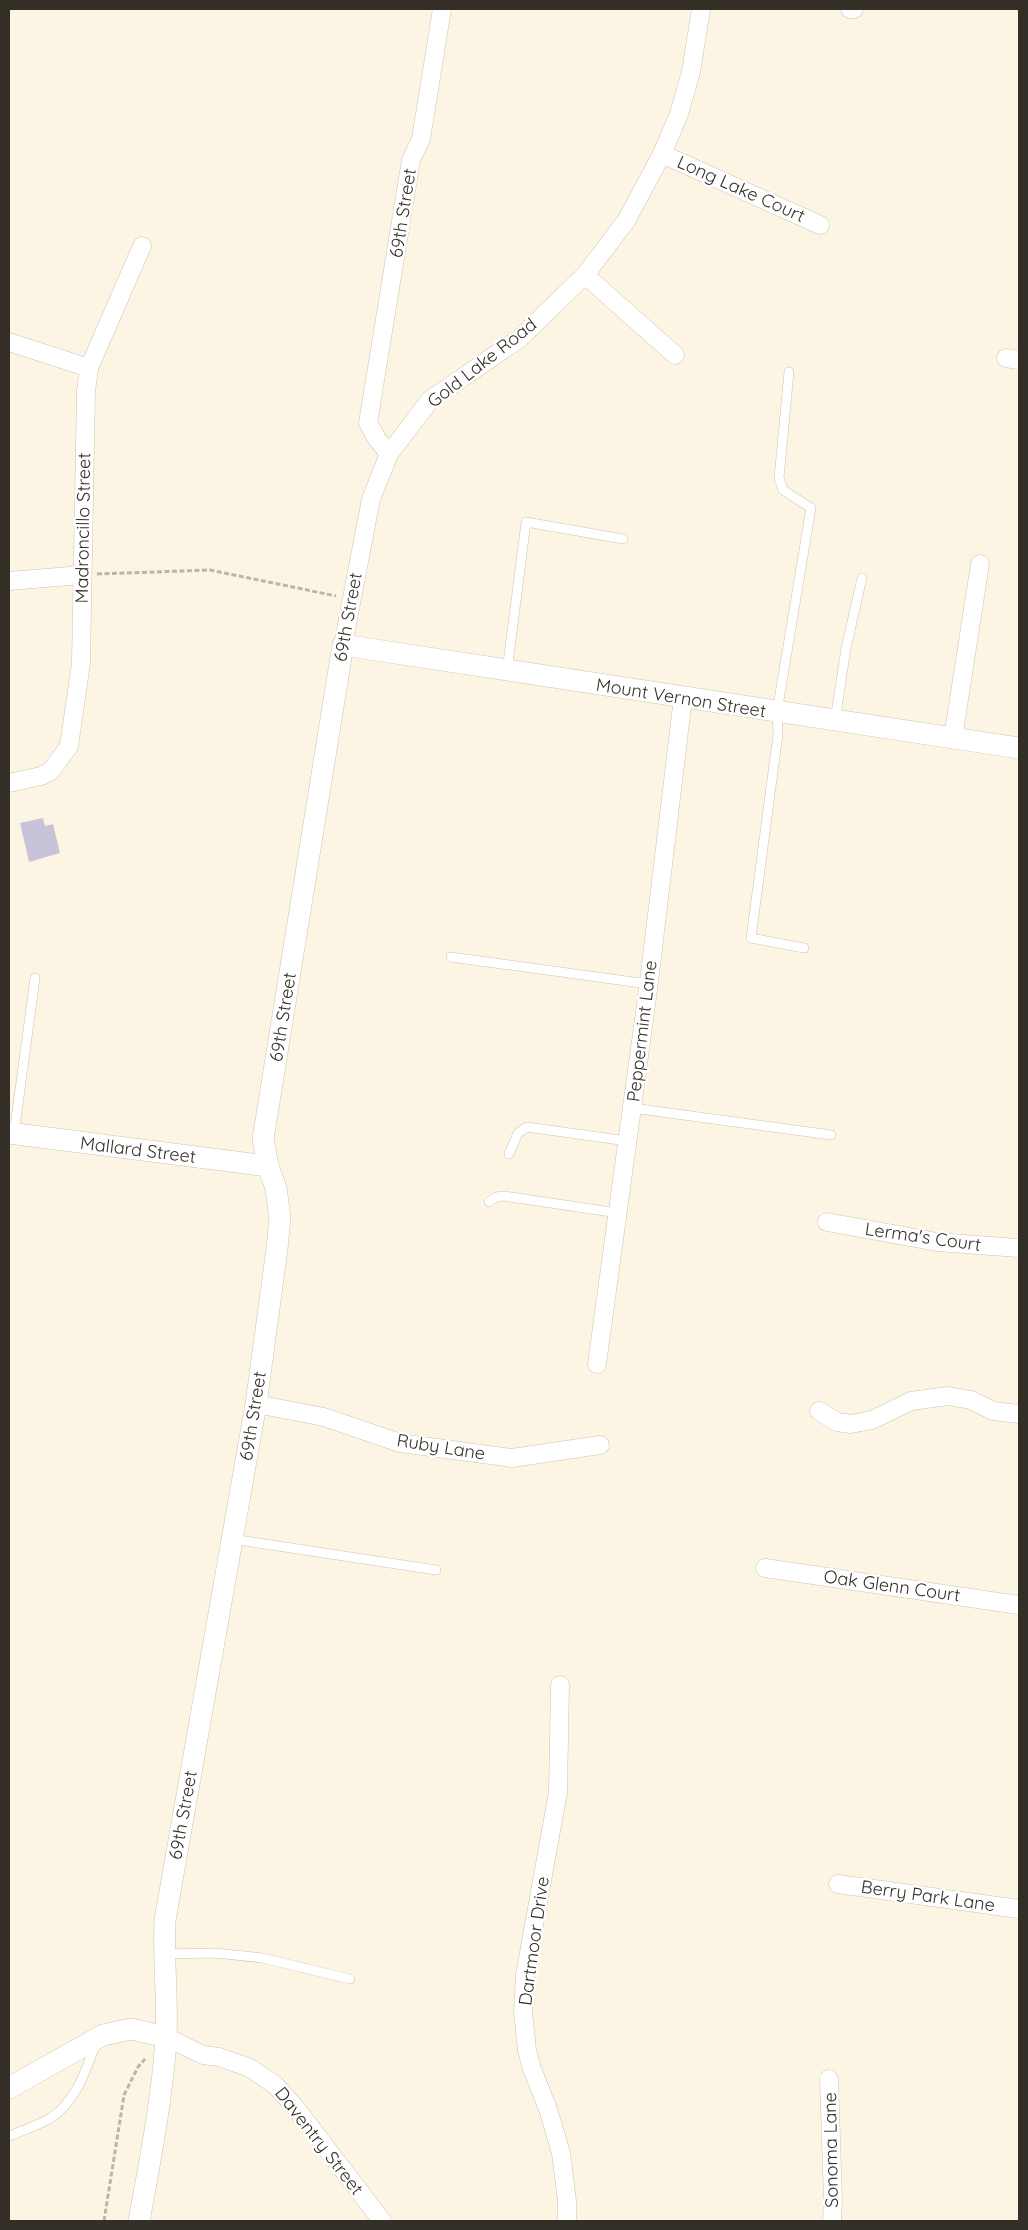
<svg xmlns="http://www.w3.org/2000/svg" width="1028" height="2230" font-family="Quicksand,sans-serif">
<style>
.building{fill:#c8c3d9}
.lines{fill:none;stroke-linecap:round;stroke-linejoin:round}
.service-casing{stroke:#cec3af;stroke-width:10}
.minor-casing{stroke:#cec3af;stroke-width:19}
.tertiary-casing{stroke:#cec3af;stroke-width:22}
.path{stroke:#bcb6a7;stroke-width:3;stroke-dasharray:5 2.5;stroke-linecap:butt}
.service{stroke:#fff;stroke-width:9}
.minor{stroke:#fff;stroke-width:18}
.tertiary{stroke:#fff;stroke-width:21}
.labels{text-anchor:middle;stroke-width:5;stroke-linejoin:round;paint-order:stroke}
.street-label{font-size:18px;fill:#332f27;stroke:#fff}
</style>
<rect width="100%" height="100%" fill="#fdf5e3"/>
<path class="building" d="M43,818l2,8 8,-2 7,29 -31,9 -9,-39z"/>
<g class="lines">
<g class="service-casing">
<g id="service">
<path d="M789,372l-10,106 4,12 28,18 -34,204 1,22 -27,204 53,10"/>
<path d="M507,671l19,-149 97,17"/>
<path d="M835,721l11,-73 16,-70"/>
<path d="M451,957l197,27"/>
<path d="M632,1108l199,27"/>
<path d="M14,1134l21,-156"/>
<path d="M509,1154l9,-21 9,-6 100,14"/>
<path d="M489,1202l7,-5 8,-1 114,17"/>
<path d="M232,1539l204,31"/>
<path d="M164,1954l52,-1 46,5 88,21"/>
<path d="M9,2136c13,-5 27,-10 40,-17 26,-15 37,-49 47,-76"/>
</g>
</g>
<g class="minor-casing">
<g id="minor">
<path d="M850,9h4"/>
<path d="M662,154l158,71"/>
<path d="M585,275l90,80"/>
<path d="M9,342l80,26"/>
<path d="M1006,358l13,2"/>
<path d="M389,454l-12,-15 -9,-16 43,-263 10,-21 21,-130"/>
<path d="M9,581l73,-6"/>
<path d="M343,645l28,-146 18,-45 41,-54 90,-62 65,-63 41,-54 36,-67 17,-40 12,-42 10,-63"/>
<path d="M953,738l27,-174"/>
<path d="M9,783l32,-7 10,-5 18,-25 12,-83 5,-272 3,-23 53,-122"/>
<path d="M827,1222l110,20 82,6"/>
<path d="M597,1364l51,-374 35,-292"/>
<path d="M256,1404l68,13 76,26 112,15 88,-13"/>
<path d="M819,1411l18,11 14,2 21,-4 39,-19 37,-5 23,4 22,11 26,3"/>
<path d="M765,1568l254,37"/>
<path d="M560,1685l-2,107 -33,183 -2,37 4,38 5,19 16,40 13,44 6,48v20"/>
<path d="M838,1884l181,25"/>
<path d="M166,2037l37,18 16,2 31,11 25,17 20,22 87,114"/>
<path d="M829,2079l4,121 -1,21"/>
</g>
</g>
<g class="tertiary-casing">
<g id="tertiary">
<path d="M9,1133l259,33"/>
<path d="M9,2088l94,-53 28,-6 35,8"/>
<path d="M139,2221c11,-60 23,-121 27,-182 2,-40 -3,-80 -1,-119l91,-516 21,-155 3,-31 -4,-30 -8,-22 -5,-27 80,-494 676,103"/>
</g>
</g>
<g class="path">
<path d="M97,574l113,-4 126,26"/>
<path d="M104,2221l20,-126 14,-28 7,-8"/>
</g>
<use href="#service" class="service"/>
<use href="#minor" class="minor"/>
<use href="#tertiary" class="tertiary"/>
</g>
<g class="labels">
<g class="street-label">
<text transform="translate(741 189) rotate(24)" y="6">Long Lake Court</text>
<text transform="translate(403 213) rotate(-81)" y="6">69th Street</text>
<text transform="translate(482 363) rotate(-38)" y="6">Gold Lake Road</text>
<text transform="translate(83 528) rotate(-89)" y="6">Madroncillo Street</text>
<text transform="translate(348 617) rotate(-80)" y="6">69th Street</text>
<text transform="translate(681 698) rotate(9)" y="6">Mount Vernon Street</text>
<text transform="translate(283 1017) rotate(-81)" y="6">69th Street</text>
<text transform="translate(642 1031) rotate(-83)" y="6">Peppermint Lane</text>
<text transform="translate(138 1150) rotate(7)" y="6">Mallard Street</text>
<text transform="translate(923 1237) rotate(8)" y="6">Lerma's Court</text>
<text transform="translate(253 1416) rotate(-81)" y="6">69th Street</text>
<text transform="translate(441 1447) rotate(9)" y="6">Ruby Lane</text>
<text transform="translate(892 1586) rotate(8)" y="6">Oak Glenn Court</text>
<text transform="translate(183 1815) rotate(-80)" y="6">69th Street</text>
<text transform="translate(928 1896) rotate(8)" y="6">Berry Park Lane</text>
<text transform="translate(534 1941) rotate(-82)" y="6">Dartmoor Drive</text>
<text transform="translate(319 2141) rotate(52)" y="6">Daventry Street</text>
<text transform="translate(831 2150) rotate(-91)" y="6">Sonoma Lane</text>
</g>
</g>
<rect width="1028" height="2230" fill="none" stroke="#332f27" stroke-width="20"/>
</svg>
